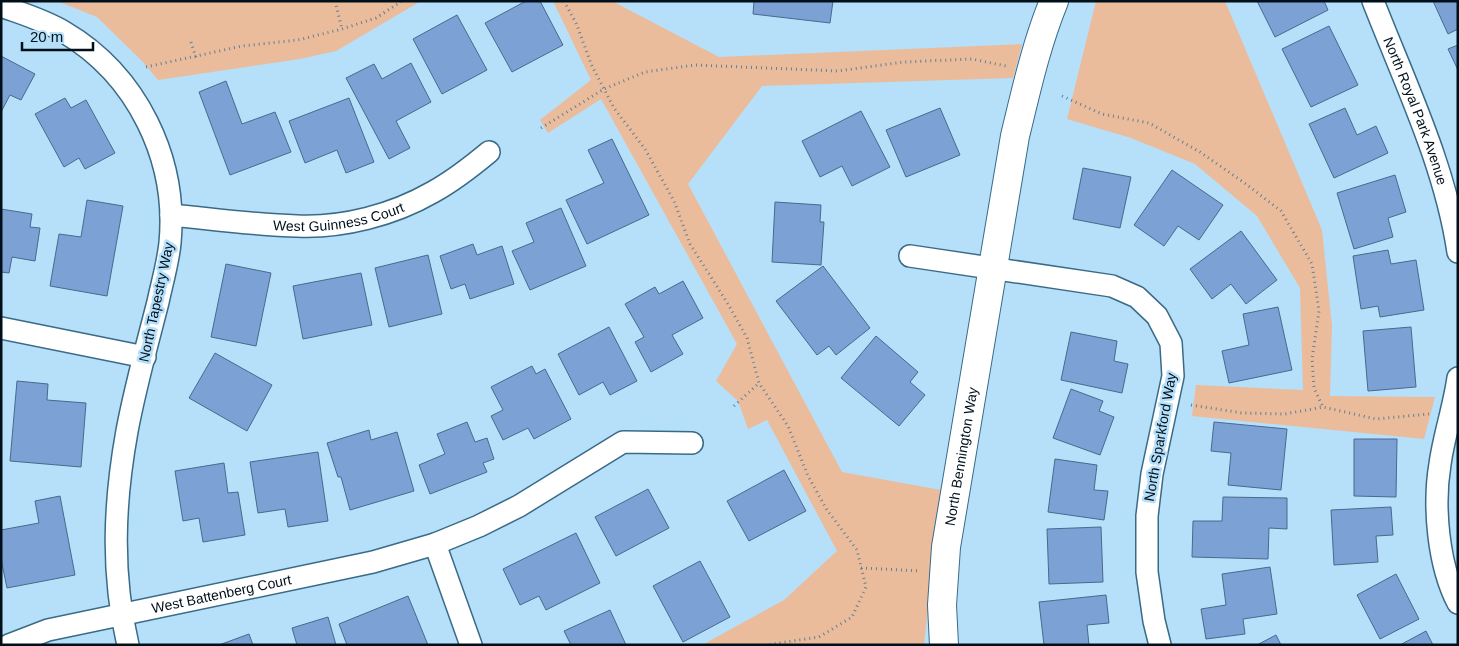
<svg xmlns="http://www.w3.org/2000/svg" width="1459" height="646" font-family="Helvetica,sans-serif">
<style>
.green{fill:#ebbc9c}
.building{fill:#7ca1d4;stroke:#4b688e}
.lines{fill:none;stroke-linecap:round;stroke-linejoin:round}
.street-casing{stroke:#396b87;stroke-width:24}
.secondary-casing{stroke:#396b87;stroke-width:30}
.path{stroke:#628093;stroke-width:3;stroke-dasharray:1 4;stroke-linecap:butt}
.street{stroke:#fff;stroke-width:21}
.secondary{stroke:#fff;stroke-width:28}
.labels{text-anchor:middle;stroke-width:5;stroke-linejoin:round;paint-order:stroke}
.street-label{font-size:14px;fill:#00101b;stroke:#b6dff9}
</style>
<rect width="100%" height="100%" fill="#b6dff9"/>
<g class="green">
<path d="M57,1h364l-85,50 -36,8 -142,21 -15,-18 -46,-45z"/>
<path d="M553,1h59l107,56 303,-13 -9,34 -251,8 -74,98 154,288 99,18 -17,155h-222l82,-45 53,-49 -70,-131 -19,9 -10,-28 -22,-20 21,-37 -136,-245 -53,34 -8,-13 51,-40z"/>
<path d="M1096,1h129l97,229 10,96 -2,70 105,1 -11,42 -232,-23 4,-31 107,5 -3,-102 -43,-72 -62,-52 -64,-26 -64,-19z"/>
</g>
<g class="building">
<path d="M526,1h14l23,44 -51,27 -27,-49z"/>
<path d="M754,1h79l-3,22 -77,-9z"/>
<path d="M1257,1h67l4,9 -53,27z"/>
<path d="M1433,1h25v28l-10,5z"/>
<path d="M457,15l30,55 -45,24 -29,-55z"/>
<path d="M1329,26l29,59 -47,22 -29,-58z"/>
<path d="M1458,45v25l-10,-21z"/>
<path d="M1,56l34,18 -14,26 -11,-5 -9,17z"/>
<path d="M411,63l20,39 -35,19 14,27 -21,11 -43,-81 28,-14 8,15z"/>
<path d="M226,81l16,43 33,-12 16,40 -61,23 -31,-83z"/>
<path d="M65,98l6,10 15,-8 29,53 -30,16 -6,-11 -15,9 -29,-53z"/>
<path d="M349,98l25,64 -28,11 -9,-23 -32,13 -16,-42z"/>
<path d="M940,108l20,47 -54,22 -20,-47z"/>
<path d="M1345,108l12,27 19,-9 12,27 -54,25 -25,-54z"/>
<path d="M861,111l29,56 -38,19 -10,-20 -22,11 -18,-36z"/>
<path d="M612,139l37,76 -62,29 -21,-44 38,-17 -16,-33z"/>
<path d="M1083,168l48,9 -11,51 -47,-9z"/>
<path d="M1172,170l51,35 -24,35 -21,-14 -14,20 -30,-21z"/>
<path d="M1395,175l11,37 -18,6 5,19 -39,12 -17,-56z"/>
<path d="M87,200l36,6 -16,90 -57,-10 9,-52 22,3z"/>
<path d="M775,202l46,3 -1,17h4l-3,43 -49,-3z"/>
<path d="M561,208l25,58 -56,24 -18,-39 22,-9 -8,-19z"/>
<path d="M1,209l31,5 -2,13 10,1 -5,33 -23,-4 -3,16 -8,-1z"/>
<path d="M1241,231l36,49 -31,24 -15,-20 -19,15 -22,-30z"/>
<path d="M473,244l4,11 25,-9 12,38 -44,15 -5,-15 -14,5 -11,-33z"/>
<path d="M1388,250l3,14 25,-4 8,50 -44,7 -2,-11 -17,3 -8,-53z"/>
<path d="M428,255l14,59 -53,13 -14,-59z"/>
<path d="M226,264l45,9 -15,73 -45,-9z"/>
<path d="M823,266l47,62 -34,27 -7,-9 -12,9 -41,-54z"/>
<path d="M361,273l11,52 -69,14 -10,-53z"/>
<path d="M683,281l20,37 -31,17 11,19 -32,18 -16,-30 9,-5 -19,-33 30,-17 4,7z"/>
<path d="M1278,307l14,63 -63,13 -7,-32 27,-6 -6,-31z"/>
<path d="M609,327l28,54 -27,14 -7,-13 -24,13 -21,-41z"/>
<path d="M1411,327l5,60 -48,4 -5,-60z"/>
<path d="M1071,332l46,9 -3,20 14,3 -6,29 -61,-13z"/>
<path d="M876,336l42,36 -8,10 15,13 -26,31 -58,-48z"/>
<path d="M215,353l57,32 -25,46 -58,-33z"/>
<path d="M532,366l4,8 9,-5 26,50 -37,20 -6,-11 -25,12 -12,-24 12,-6 -12,-23z"/>
<path d="M17,381l31,3 -1,16 39,3 -5,64 -71,-6z"/>
<path d="M1071,389l32,12 -4,10 15,6 -14,38 -47,-17z"/>
<path d="M467,422l8,20 12,-4 7,21 -11,4 4,9 -57,22 -11,-29 26,-11 -8,-20z"/>
<path d="M1214,422l73,7 -6,61 -53,-5 3,-32 -20,-2z"/>
<path d="M369,430l2,10 26,-8 17,59 -64,19 -9,-33h-3l-11,-34z"/>
<path d="M1354,439h43l-1,58 -42,-1z"/>
<path d="M318,452l10,69 -40,6 -3,-18 -27,4 -8,-51z"/>
<path d="M1055,459l42,6 -3,25 14,1 -4,29 -56,-8z"/>
<path d="M224,463l4,30 10,-1 7,43 -42,7 -4,-24 -16,3 -8,-50z"/>
<path d="M784,470l22,41 -57,30 -22,-40z"/>
<path d="M648,489l21,39 -53,28 -21,-39z"/>
<path d="M60,496l15,79 -68,13 -6,-29v-29l38,-7 -4,-22z"/>
<path d="M1223,497l64,1v31l-18,-1 -1,31 -76,-2 1,-36h29z"/>
<path d="M1391,507l2,28 -17,1 2,26 -44,3 -3,-55z"/>
<path d="M1101,527l2,55 -54,2 -2,-55z"/>
<path d="M576,533l24,50 -54,27 -7,-14 -19,9 -17,-36z"/>
<path d="M700,561l30,56 -47,25 -30,-56z"/>
<path d="M1270,567l7,47 -34,5 2,15 -39,5 -5,-30 25,-4 -4,-31z"/>
<path d="M1396,574l23,45 -39,20 -23,-44z"/>
<path d="M1106,595l3,28 -22,2 2,20h-45l-5,-43z"/>
<path d="M408,596l20,49h-81l-8,-21z"/>
<path d="M610,610l16,35h-55l-7,-14z"/>
<path d="M328,617l8,28h-39l-5,-17z"/>
<path d="M1426,631l7,14h-33z"/>
<path d="M249,634l4,11h-34z"/>
<path d="M1276,635l5,10h-24z"/>
</g>
<g class="lines">
<g class="street-casing">
<g id="street">
<path id="s1" d="M1373,1c32,82 72,164 85,251"/>
<path d="M1,6c22,8 43,14 63,26 73,43 114,127 106,211 -2,20 -8,40 -12,59 -11,43 -23,86 -31,129 -13,72 -16,142 1,214"/>
<path id="s2" d="M171,215c42,4 84,10 126,11 46,2 96,-11 136,-34 20,-11 38,-25 56,-40"/>
<path d="M910,256l202,30 25,11 20,19 14,27 2,33 -21,98 -5,42v56l7,49 6,24"/>
<path d="M1,328l144,29"/>
<path d="M1458,378c-4,29 -14,57 -18,86 -7,42 -2,101 18,139"/>
<path d="M435,544l36,101"/>
<path id="s3" d="M9,645l39,-15 325,-68 62,-18 44,-18 40,-20 104,-64 69,1"/>
</g>
</g>
<g class="secondary-casing">
<g id="secondary">
<path id="s4" d="M944,645l-2,-40 4,-58 69,-411c11,-45 21,-91 39,-135"/>
</g>
</g>
<g class="path">
<path d="M335,1l7,28"/>
<path d="M564,1l12,22 16,43 22,42 31,41 29,52 16,43 38,60 19,34 12,45 29,43 20,50 19,34 30,40 9,37 -14,30 -33,20 -53,8"/>
<path d="M191,42l5,16"/>
<path d="M146,67l96,-21 56,-6 44,-11 34,-11 26,-17"/>
<path d="M1062,96l40,18 47,9 51,29 46,32 35,27 31,53 7,47 -7,48 2,29 9,19"/>
<path d="M541,128l63,-39 41,-17 50,-7 143,6 66,-9 68,-3 34,7"/>
<path d="M1191,405l51,8 43,1 38,-7 53,12 53,-5"/>
<path d="M734,406l25,-23"/>
<path d="M861,568l59,3"/>
</g>
<use href="#street" class="street"/>
<use href="#secondary" class="secondary"/>
</g>
<g class="labels">
<g class="street-label">
<text dy="5" stroke="none"><textPath href="#s1" startOffset="118">North Royal Park Avenue</textPath></text>
<text dy="5" stroke="none"><textPath href="#s2" startOffset="169">West Guinness Court</textPath></text>
<text transform="translate(156 302) rotate(-78)" y="5">North Tapestry Way</text>
<text transform="translate(1160 437) rotate(-80)" y="5">North Sparkford Way</text>
<text dy="5" stroke="none"><textPath href="#s4" startOffset="190">North Bennington Way</textPath></text>
<text dy="5" stroke="none"><textPath href="#s3" startOffset="219">West Battenberg Court</textPath></text>
</g>
</g>
<rect width="1459" height="646" fill="none" stroke="#00101b" stroke-width="5"/>
<path d="M22 42v8h71v-8" fill="none" stroke="#00101b" stroke-width="2.5"/>
<text x="30" y="42" font-size="15" fill="#00101b" stroke="#b6dff9" stroke-width="4" paint-order="stroke">20 m</text>
</svg>
